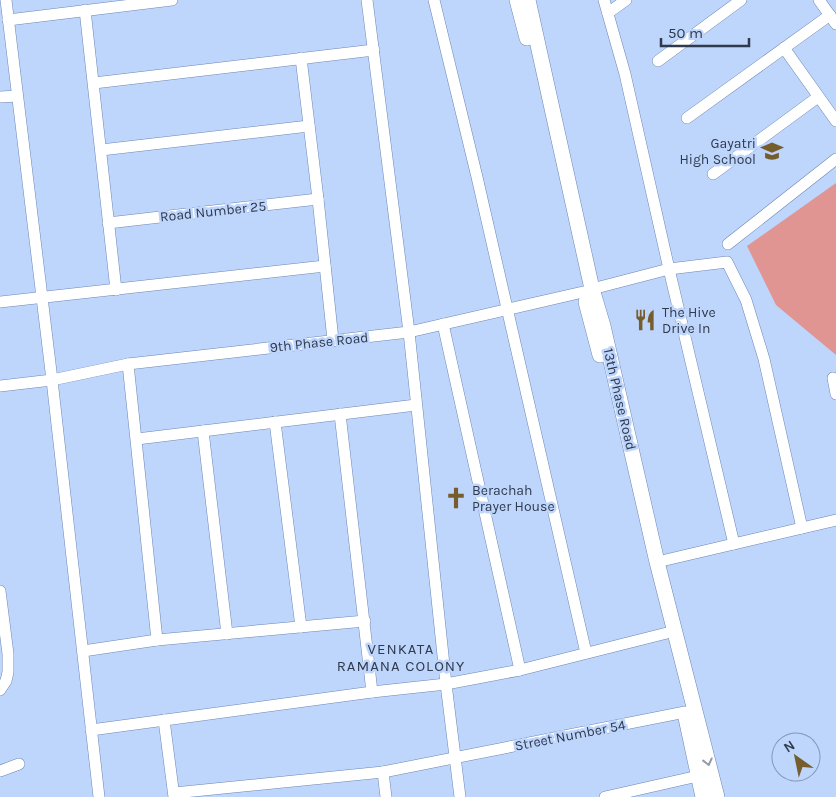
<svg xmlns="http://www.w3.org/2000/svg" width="836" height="797" font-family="Karla,sans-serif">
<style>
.green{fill:#e19593}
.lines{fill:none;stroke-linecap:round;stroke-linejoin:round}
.minor-casing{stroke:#6d87b4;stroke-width:12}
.tertiary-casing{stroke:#6d87b4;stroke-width:16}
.minor{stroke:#fff;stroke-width:11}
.tertiary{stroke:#fff;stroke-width:15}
.oneway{stroke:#979ca6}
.labels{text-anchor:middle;stroke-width:5;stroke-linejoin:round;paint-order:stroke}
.poi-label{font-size:14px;fill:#2f3a4d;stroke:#bed5fc;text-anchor:start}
.street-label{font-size:14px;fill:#2f3a4d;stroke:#bed5fc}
.neighbourhood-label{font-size:15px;letter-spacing:1px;fill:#2f3a4d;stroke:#bed5fc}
</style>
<rect width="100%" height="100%" fill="#bed5fc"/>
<path class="green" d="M836,183v172l-60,-50 -29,-59z"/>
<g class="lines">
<g class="minor-casing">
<g id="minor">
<path d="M6,0l46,380 47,417"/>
<path d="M367,0l42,332 37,352 14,113"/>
<path d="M434,0l43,177 109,476"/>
<path d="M604,0l21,74 44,195 65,275"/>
<path d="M819,0l17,24"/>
<path d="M85,10l31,280"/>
<path d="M608,13l18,-13"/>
<path d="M8,20l164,-20"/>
<path d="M784,48l52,73"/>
<path d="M301,58l17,141 15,141"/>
<path d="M658,61l83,-61"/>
<path d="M94,83l280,-33"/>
<path d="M0,97l17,-1"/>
<path d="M687,118l143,-103"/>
<path d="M101,150l208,-24"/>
<path d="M713,174l105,-77"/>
<path d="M108,223l210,-24"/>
<path d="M728,244l108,-85"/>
<path d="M592,289l77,-20 58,-7 19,38 18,59 38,169"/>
<path d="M0,302l325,-36"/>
<path d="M443,324l77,346"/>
<path d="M128,364l29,276"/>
<path d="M833,378l3,16"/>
<path d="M0,386l52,-6 76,-16 281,-32 174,-40"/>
<path d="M340,414l32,278"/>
<path d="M275,422l26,205"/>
<path d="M203,431l24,203"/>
<path d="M137,439l279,-34"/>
<path d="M657,562l179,-42"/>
<path d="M0,591l8,63v18l-2,9 -6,9"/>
<path d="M83,651l74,-11 208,-19"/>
<path d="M164,720l10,77"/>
<path d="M91,730l281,-38 74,-8 74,-14 147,-37"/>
<path d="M0,771l19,-7"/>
<path d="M174,793l209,-21"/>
<path d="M386,797l-3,-25 302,-60"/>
<path d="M605,797l93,-21"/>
</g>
</g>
<g class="tertiary-casing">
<g id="tertiary">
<path d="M517,0l10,38"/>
<path d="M528,0l64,289 11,37 54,236 60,235"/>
<path d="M586,302l14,53"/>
<path d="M686,718l17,79"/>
</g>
</g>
<use href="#minor" class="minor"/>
<use href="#tertiary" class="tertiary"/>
</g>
<defs><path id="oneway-chevron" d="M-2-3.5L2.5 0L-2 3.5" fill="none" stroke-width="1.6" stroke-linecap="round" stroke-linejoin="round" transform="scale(1.25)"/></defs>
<use class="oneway" href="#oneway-chevron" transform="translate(708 762) rotate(76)"/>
<defs>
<g id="school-bare" transform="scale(1.725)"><path d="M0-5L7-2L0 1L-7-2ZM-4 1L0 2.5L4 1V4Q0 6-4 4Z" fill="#765d2e" stroke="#bed5fc" stroke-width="2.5" paint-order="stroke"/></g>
<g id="restaurant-bare" transform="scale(1.725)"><path d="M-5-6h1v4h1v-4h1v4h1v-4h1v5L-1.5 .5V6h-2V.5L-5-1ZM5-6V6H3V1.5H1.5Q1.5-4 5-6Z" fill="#765d2e" stroke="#bed5fc" stroke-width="2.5" paint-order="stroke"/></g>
<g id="church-bare" transform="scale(1.725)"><path d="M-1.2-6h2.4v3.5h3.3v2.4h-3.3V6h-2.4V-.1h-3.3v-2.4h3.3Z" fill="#765d2e" stroke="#bed5fc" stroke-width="2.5" paint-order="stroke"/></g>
</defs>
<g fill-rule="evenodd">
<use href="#school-bare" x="772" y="151"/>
<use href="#restaurant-bare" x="645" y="320"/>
<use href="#church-bare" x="456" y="498"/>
</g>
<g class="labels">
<g class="poi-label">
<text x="756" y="148" text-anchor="end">Gayatri<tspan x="756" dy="16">High School</tspan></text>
<text x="662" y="317">The Hive<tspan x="662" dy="16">Drive In</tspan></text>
<text x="472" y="495">Berachah<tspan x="472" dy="16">Prayer House</tspan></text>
</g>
<g class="street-label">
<text transform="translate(213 211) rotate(-6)" y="5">Road Number 25</text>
<text transform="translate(319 342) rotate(-6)" y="5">9th Phase Road</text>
<text transform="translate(620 399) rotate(77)" y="5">13th Phase Road</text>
<text transform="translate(570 735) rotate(-11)" y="5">Street Number 54</text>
</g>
<g class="neighbourhood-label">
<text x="401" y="654">VENKATA<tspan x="401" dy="17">RAMANA COLONY</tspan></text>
</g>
</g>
<g transform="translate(796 757) rotate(327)"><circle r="24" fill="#bed5fc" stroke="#8597b6"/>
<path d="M0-4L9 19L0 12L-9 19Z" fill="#765d2e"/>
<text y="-8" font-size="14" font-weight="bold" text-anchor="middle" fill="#2f3a4d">N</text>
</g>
<path d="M661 38v8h88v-8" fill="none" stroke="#2f3a4d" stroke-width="2.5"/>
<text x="668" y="38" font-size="15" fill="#2f3a4d" stroke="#bed5fc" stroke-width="4" paint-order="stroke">50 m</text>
</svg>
